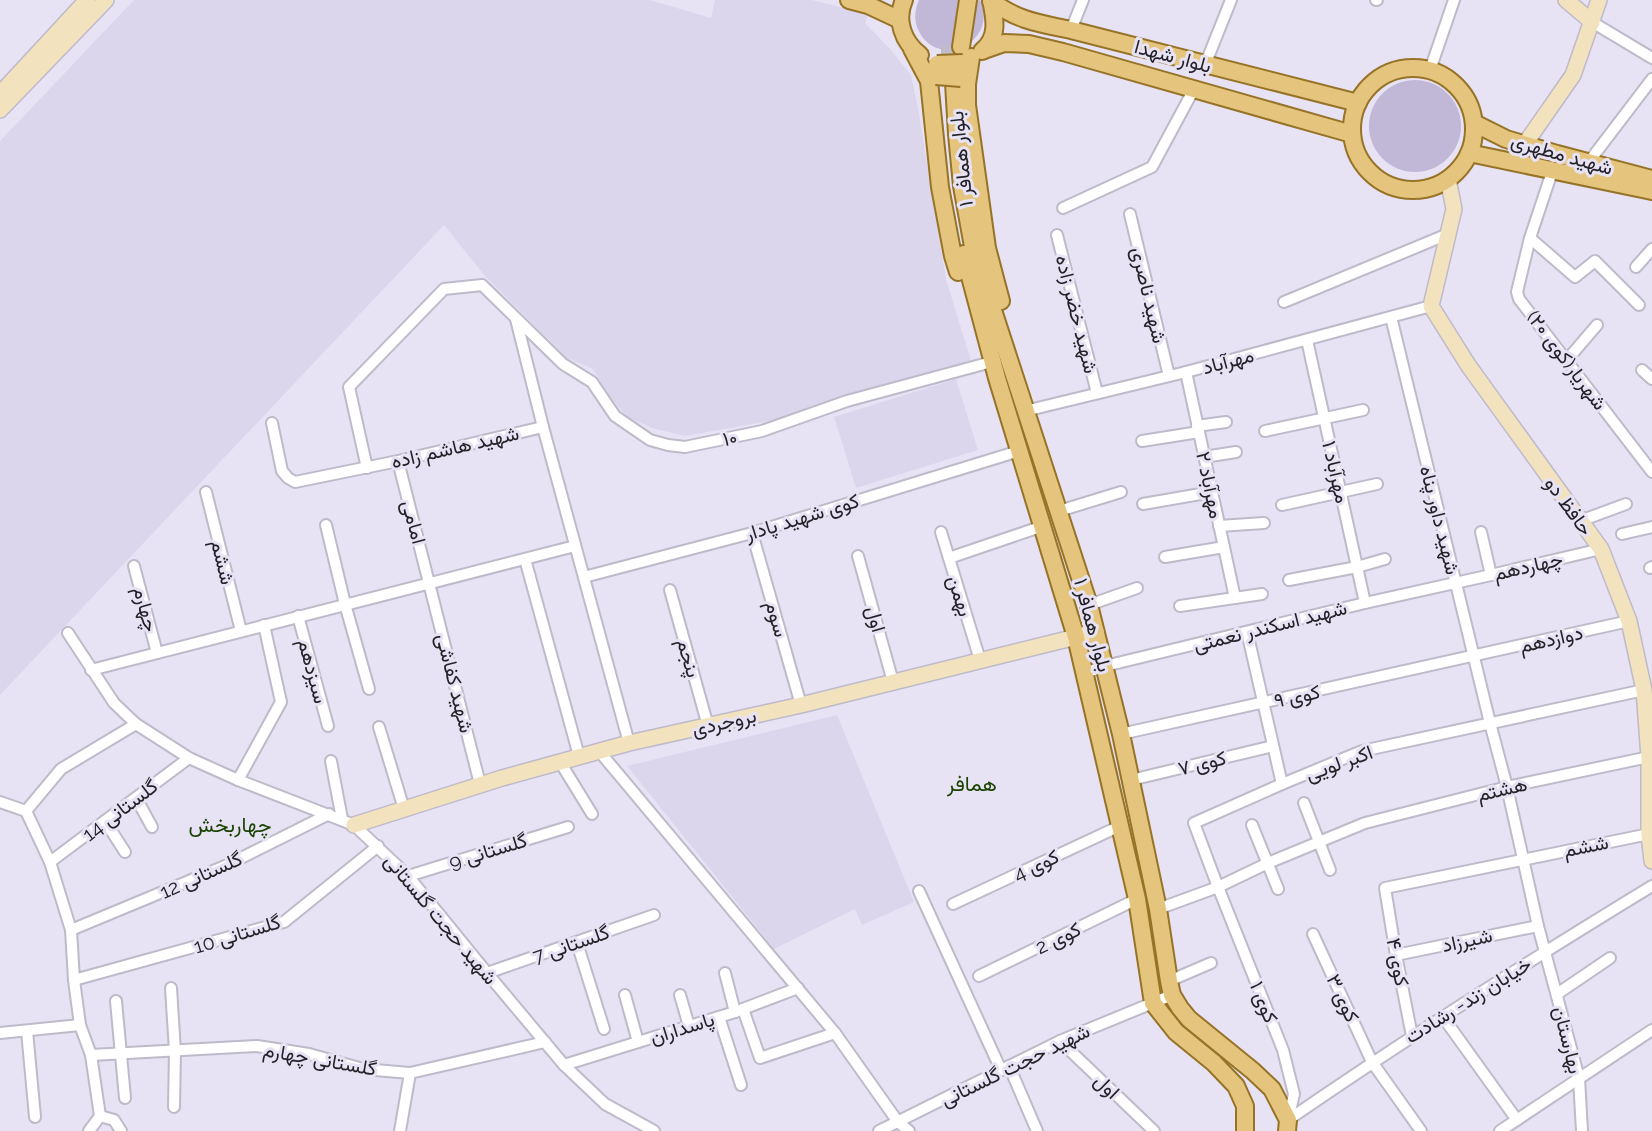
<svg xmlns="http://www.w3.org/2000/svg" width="1652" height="1131" font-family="Raleway,Vazirmatn,sans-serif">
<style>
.built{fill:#dcd6ed}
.green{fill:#c0b8d6}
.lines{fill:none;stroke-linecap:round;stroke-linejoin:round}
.primary-tunnel{stroke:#c0bccb;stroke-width:16;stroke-dasharray:16 8;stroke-linecap:butt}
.street-casing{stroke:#bebaca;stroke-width:14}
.secondary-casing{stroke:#bebaca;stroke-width:18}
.primary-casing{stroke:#967327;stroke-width:20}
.street{stroke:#fff;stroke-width:10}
.secondary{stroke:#f2e2be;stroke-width:15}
.primary{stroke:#e5c57d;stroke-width:16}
.primary-bridge-casing{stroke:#967327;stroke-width:20;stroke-linecap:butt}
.primary-bridge{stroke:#e5c57d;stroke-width:16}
.labels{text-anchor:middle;stroke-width:6;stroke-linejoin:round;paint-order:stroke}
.street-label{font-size:20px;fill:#242228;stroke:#e7e3f4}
.neighbourhood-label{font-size:21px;fill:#1a4303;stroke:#e7e3f4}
</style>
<rect width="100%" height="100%" fill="#e7e3f4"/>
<g class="built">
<path d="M134,0h516l61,18 4,-18h97l56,14 -3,9 25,26 21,26 7,33 28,171 25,82 -185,57 -101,18 -30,-7 -28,-12 -19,-23 -15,-25 -26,-11 -82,-82 -41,-51 -444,470v-554z"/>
<path d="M956,379l22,71 -122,38 -22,-71z"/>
<path d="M837,715l77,187 -52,23 -7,-16 -81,40 -147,-183z"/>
</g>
<g class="green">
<path d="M919,0h61c20,44 -46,72 -63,27 -3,-9 -2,-18 2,-27z"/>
<circle cx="1415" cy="126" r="46"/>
</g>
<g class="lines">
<path class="primary-tunnel" d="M949,78v-32"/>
<g class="street-casing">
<g id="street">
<path d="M1376,0h1"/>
<path d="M1592,22l60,36"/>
<path d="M1071,30l12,-30"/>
<path d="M1205,65l26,-65"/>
<path d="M1430,70l24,-70"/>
<path d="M1588,163l64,-84"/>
<path d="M1553,169l-23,69 -13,54 2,7 133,173"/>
<path d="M1063,208l89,-41 42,-78"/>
<path d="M1130,214l39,162"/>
<path d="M1057,235l40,158"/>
<path d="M1530,238l45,39 20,-16 44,44"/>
<path d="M1636,267l16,-18"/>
<path d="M1284,302l164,-68"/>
<path d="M1391,317l99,406 17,64 31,139 41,152 3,53"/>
<path d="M516,319l27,108 86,316"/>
<path d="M1307,340l58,263"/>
<path d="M1567,360l30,-35"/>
<path d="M1642,370l10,9"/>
<path d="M1186,372l49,226"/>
<path d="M1025,411l161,-39 245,-66"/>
<path d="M272,423l10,48 6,7 7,4 103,-21 145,-34"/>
<path d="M1197,426l29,-4"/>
<path d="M1265,431l98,-21"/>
<path d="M1142,441l57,-9"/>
<path d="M1204,457l32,-5"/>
<path d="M398,461l82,323"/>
<path d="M367,468l-18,-81 95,-98 38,-4 81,79 29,18 23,34 35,24 18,5 17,2 77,-16 85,-30 137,-37"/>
<path d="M206,492l35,139"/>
<path d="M1143,504l69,-12"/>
<path d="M1282,505l95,-21"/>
<path d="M1059,511l62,-19"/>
<path d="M1580,521l46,-17"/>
<path d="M326,525l19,79 24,85"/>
<path d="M1219,526l45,-3"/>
<path d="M941,532l39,128"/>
<path d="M1481,532l10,43"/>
<path d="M752,533l49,172"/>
<path d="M1622,534l30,-7"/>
<path d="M858,556l35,126"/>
<path d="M1165,557l59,-10"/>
<path d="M949,558l94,-32"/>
<path d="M525,559l54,197"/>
<path d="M134,566l23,87"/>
<path d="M1650,568l2,-1"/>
<path d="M584,577l168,-44 267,-82"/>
<path d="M1289,580l68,-13 28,-8"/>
<path d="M670,590l38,136"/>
<path d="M1089,605l48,-17"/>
<path d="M1180,606l82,-12"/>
<path d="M298,616l30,110"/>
<path d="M1247,632l35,152"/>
<path d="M68,633l46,70 22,21 53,34 49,22 116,45 54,51 79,97 77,92 41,39 49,27"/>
<path d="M91,670l484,-124"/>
<path d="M1085,673l20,-7 260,-63 126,-28 110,-26"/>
<path d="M379,727l25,82"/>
<path d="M1121,734l508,-113"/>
<path d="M599,751l236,282 63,89 11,9"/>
<path d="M331,761l11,58"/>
<path d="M560,762l32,52"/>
<path d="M238,780l43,-78 -17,-77"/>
<path d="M1131,780l142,-34"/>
<path d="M136,798l16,29"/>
<path d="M0,802l26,9"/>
<path d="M1304,803l26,67"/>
<path d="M26,811l24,51 21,68 3,50 6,45 11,30 9,61"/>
<path d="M26,811l35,-42 75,-45"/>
<path d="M105,821l20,31"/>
<path d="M1252,825l26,64"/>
<path d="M50,862l139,-104"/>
<path d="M408,876l160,-49"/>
<path d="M919,891l82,179"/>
<path d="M953,904l167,-78"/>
<path d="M1158,909l60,-22 50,-24 97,-40 142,-36 142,-30"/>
<path d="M71,930l154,-64 104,-52"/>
<path d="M1313,934l59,128 49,69"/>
<path d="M577,943l27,86"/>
<path d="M1396,955l142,-29"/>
<path d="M487,973l167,-58"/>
<path d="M725,973l10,39"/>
<path d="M979,976l158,-77"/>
<path d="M74,980l210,-58 94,-76"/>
<path d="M1169,981l42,-18"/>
<path d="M171,988l4,63 -1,56"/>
<path d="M1557,994l53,-36"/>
<path d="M625,995l13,47"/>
<path d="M680,995l9,31"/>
<path d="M116,1001l9,97"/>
<path d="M743,1009l17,49 75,-25"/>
<path d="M719,1017l22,68"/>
<path d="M1443,1017l74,103"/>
<path d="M27,1031l8,86"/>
<path d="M0,1033l80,-8"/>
<path d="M1412,1036l-16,-81 -11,-67 264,-54"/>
<path d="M1060,1041l94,90"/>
<path d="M91,1055l166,-9 52,8 54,15 47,4 135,-31"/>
<path d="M564,1065l171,-53 63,-24"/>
<path d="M1009,1066l28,65"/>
<path d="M100,1116l14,4 7,11"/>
<path d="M1288,1120l6,-26 -11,-44 -65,-163 -24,-64 88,-39 80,-33 282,-61"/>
<path d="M1288,1120c119,-82 241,-159 364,-234"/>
<path d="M89,1131l11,-15"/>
<path d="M400,1131l10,-58"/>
<path d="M879,1131l181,-90 112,-46"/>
<path d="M1500,1131l152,-101"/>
</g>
</g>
<g class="secondary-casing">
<g id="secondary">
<path d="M1566,0l26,22"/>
<path d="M0,94l87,-94"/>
<path d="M0,110l106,-110"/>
<path d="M1525,144l48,-69 26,-75"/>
<path d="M1448,179l6,30 -23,97 37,59 133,184 28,72 15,69 5,67v77l3,27"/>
<path d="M354,825l148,-47 127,-35 172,-38 275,-68 20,-6"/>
</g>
</g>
<g class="primary-casing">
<g id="primary">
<path d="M849,0l19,5 32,15"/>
<path d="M904,0c-9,20 -1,42 16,55"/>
<path d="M991,1c28,20 47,22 80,29l287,73"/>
<path d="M961,47l7,-47"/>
<path d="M912,49l17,32 11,106 13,69 5,16"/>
<path d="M984,50l20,-7 25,1 34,8 289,82"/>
<path d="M982,51c17,-13 13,-33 9,-51"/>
<path d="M971,57l-4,27v21l20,143 14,53"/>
<circle cx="1413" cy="129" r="61"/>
<path d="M954,83l3,51 5,52 12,66 115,353 32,129 37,175 11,72 3,14 8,13 9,11 64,52 19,18 16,31 -1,11"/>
<path d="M1474,123l32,16 51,15 95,25"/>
<path d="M1469,153l183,38"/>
<path d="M964,254l33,124 79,259 61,262 16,104 23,29 38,31 22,23 9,20v25"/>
</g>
</g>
<use href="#street" class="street"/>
<use href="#secondary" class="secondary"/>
<use href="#primary" class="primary"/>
<g class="primary-bridge-casing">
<g id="primary-bridge">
<path d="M937,64l26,-1"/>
<path d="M936,76l25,2"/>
</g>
</g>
<use href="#primary-bridge" class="primary-bridge"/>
</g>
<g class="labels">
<g class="street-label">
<text transform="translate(1173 56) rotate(15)" y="7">بلوار شهدا</text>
<text transform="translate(1562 154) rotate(16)" y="7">شهید مطهری</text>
<text transform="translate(961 159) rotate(-96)" y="7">بلوار همافر ۱</text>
<text transform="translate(1149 295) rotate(77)" y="7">شهید ناصری</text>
<text transform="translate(1077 314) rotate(76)" y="7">شهید خضر زاده</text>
<text transform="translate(1567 360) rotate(53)" y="7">شهریار(کوی ۲۰)</text>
<text transform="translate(1228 361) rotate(-15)" y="7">مهرآباد</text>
<text transform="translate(730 438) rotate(-11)" y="7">۱۰</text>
<text transform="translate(455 447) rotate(-13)" y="7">شهید هاشم زاده</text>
<text transform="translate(1336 472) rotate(77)" y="7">مهرآباد ۱</text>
<text transform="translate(1210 485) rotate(78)" y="7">مهرآباد ۲</text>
<text transform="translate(1569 506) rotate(54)" y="7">حافظ دو</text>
<text transform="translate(802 517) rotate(-17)" y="7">کوی شهید پادار</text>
<text transform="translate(1440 520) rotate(76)" y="7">شهید داور پناه</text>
<text transform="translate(414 522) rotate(75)" y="7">امامی</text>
<text transform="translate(223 562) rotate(76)" y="7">ششم</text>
<text transform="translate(1528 566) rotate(-13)" y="7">چهاردهم</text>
<text transform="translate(960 596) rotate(73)" y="7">بهمن</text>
<text transform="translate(146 609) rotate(75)" y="7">چهارم</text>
<text transform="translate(777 619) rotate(74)" y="7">سوم</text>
<text transform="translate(876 619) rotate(74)" y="7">اول</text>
<text transform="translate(1093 625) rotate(75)" y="7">بلوار همافر ۱</text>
<text transform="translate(1270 626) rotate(-14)" y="7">شهید اسکندر نعمتی</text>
<text transform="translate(1551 639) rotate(-13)" y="7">دوازدهم</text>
<text transform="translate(689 658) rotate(74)" y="7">پنجم</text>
<text transform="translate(313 671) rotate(75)" y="7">سیزدهم</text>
<text transform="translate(455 683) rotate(76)" y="7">شهید کفاشی</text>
<text transform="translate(1297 696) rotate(-12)" y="7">کوی ۹</text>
<text transform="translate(724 722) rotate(-13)" y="7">بروجردی</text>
<text transform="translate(1202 763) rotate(-14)" y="7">کوی ۷</text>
<text transform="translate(1339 763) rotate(-20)" y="7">اکبر لویی</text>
<text transform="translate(1502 789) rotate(-13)" y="7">هشتم</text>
<text transform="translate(120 810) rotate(-37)" y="7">گلستانی 14</text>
<text transform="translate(1586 846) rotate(-11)" y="7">ششم</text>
<text transform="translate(488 851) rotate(-17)" y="7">گلستانی 9</text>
<text transform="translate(1036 865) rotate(-25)" y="7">کوی 4</text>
<text transform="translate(201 875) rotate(-24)" y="7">گلستانی 12</text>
<text transform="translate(441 919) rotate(50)" y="7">شهید حجت گلستانی</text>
<text transform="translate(237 934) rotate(-17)" y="7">گلستانی 10</text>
<text transform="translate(1058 938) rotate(-26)" y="7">کوی 2</text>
<text transform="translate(1467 940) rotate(-12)" y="7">شیرزاد</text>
<text transform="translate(571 944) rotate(-19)" y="7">گلستانی 7</text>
<text transform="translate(1398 962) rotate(79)" y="7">کوی ۴</text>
<text transform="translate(1343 998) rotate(65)" y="7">کوی ۳</text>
<text transform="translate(1468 1000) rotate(-32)" y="7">خیابان زند- رشادت</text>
<text transform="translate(1264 1002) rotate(68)" y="7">کوی ۱</text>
<text transform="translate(682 1028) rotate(-17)" y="7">پاسداران</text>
<text transform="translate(1568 1040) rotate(76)" y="7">بهارستان</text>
<text transform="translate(320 1059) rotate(10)" y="7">گلستانی چهارم</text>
<text transform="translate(1015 1065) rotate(-26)" y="7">شهید حجت گلستانی</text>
<text transform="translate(1107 1086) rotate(44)" y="7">اول</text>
</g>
<g class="neighbourhood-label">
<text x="972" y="791">همافر</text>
<text x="230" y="832">چهاربخش</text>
</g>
</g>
</svg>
